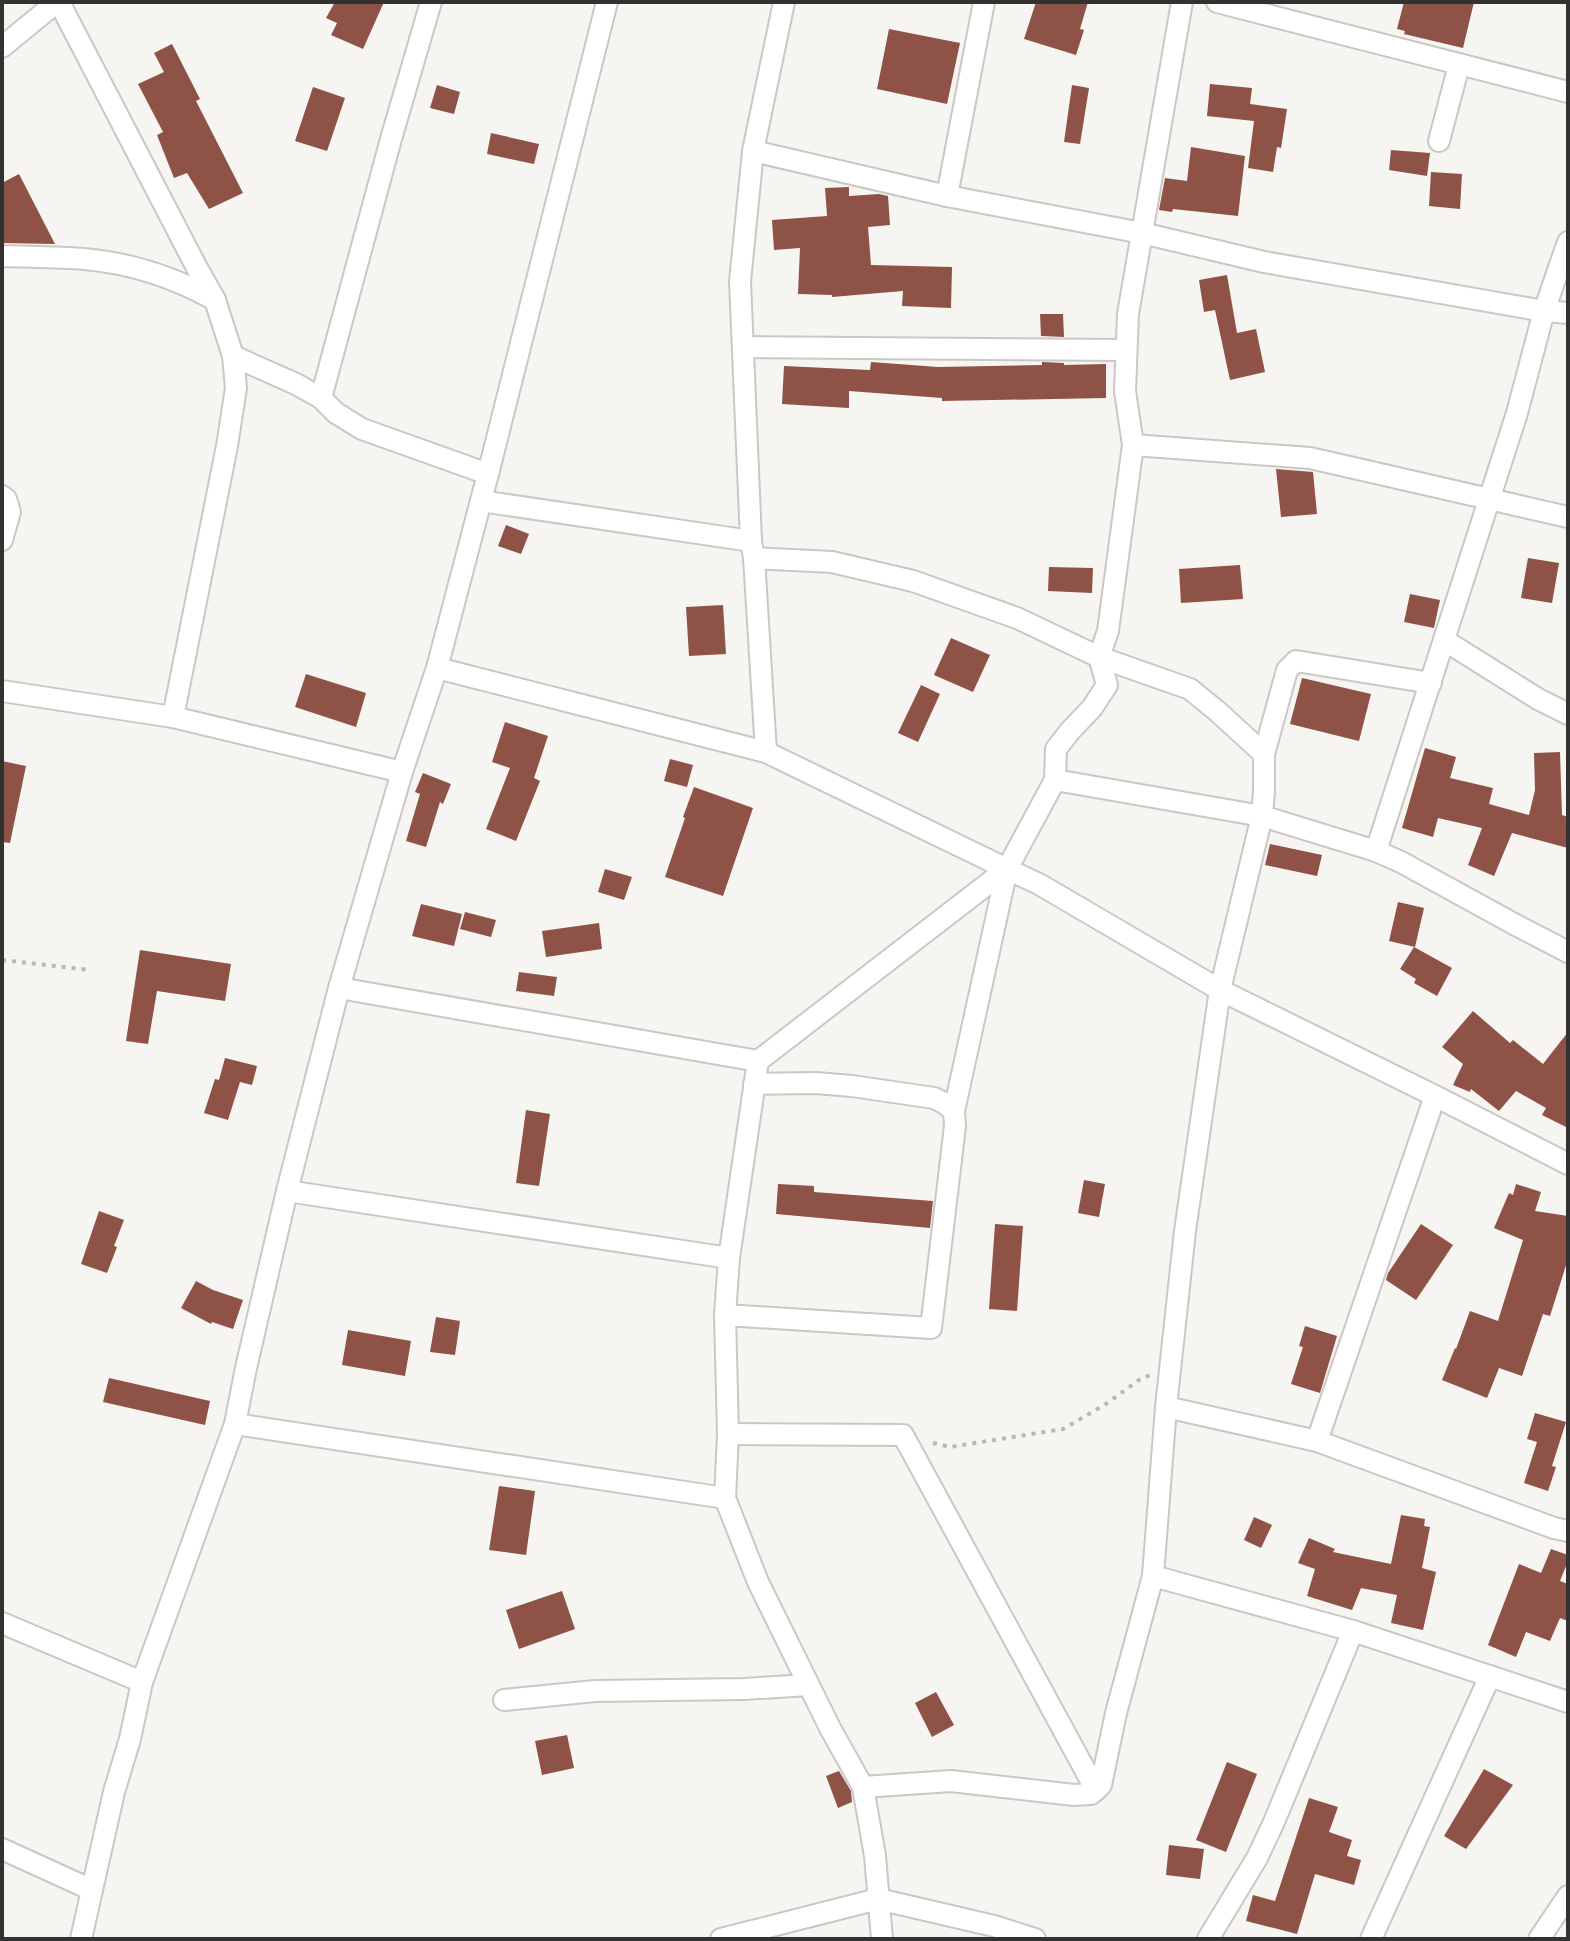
<svg xmlns="http://www.w3.org/2000/svg" width="1570" height="1941" font-family="'Golos Text',sans-serif">
<style>
.building{fill:#8e5346}
.lines{fill:none;stroke-linecap:round;stroke-linejoin:round}
.minor-casing{stroke:#cac8c4;stroke-width:24}
.path{stroke:#b9b8b5;stroke-width:4;stroke-dasharray:4 6;stroke-linecap:butt}
.minor{stroke:#fff;stroke-width:20}
</style>
<rect width="100%" height="100%" fill="#f7f5f1"/>
<g class="building">
<path d="M335,2h49l-21,47 -32,-14 6,-12 -11,-5z"/>
<path d="M1036,2h52l-8,27 4,1 -8,25 -52,-16z"/>
<path d="M1404,2h70l-11,46 -59,-14 1,-3 -8,-2z"/>
<path d="M889,29l71,14 -13,61 -70,-15z"/>
<path d="M172,44l28,55 -4,2 47,92 -34,16 -22,-36 -13,5 -17,-43 6,-3 -25,-48 26,-12 -10,-19z"/>
<path d="M1210,84l42,4 -2,16 37,5 -6,39 -4,-1 -4,25 -25,-4 6,-47 -47,-5z"/>
<path d="M437,85l23,7 -6,22 -24,-6z"/>
<path d="M1072,85l17,3 -9,56 -16,-2z"/>
<path d="M313,87l32,11 -18,53 -32,-10z"/>
<path d="M491,133l48,11 -5,20 -47,-10z"/>
<path d="M1191,147l54,9 -7,60 -65,-7 -1,3 -13,-2 6,-32 22,3z"/>
<path d="M1391,150l39,3 -3,23 -38,-6z"/>
<path d="M1431,172l31,2 -2,35 -31,-3z"/>
<path d="M19,174l36,70 -53,-1v-60z"/>
<path d="M849,187v9l30,-2 9,2 2,29 -22,2 3,38 81,2 -1,41 -49,-2 1,-15 -71,6v-2l-34,-1 2,-46 -26,2 -2,-30 55,-4 -2,-28z"/>
<path d="M1227,275l10,58 19,-4 9,43 -35,8 -15,-70 -11,2 -5,-32z"/>
<path d="M1040,314h23l1,23 -23,-1z"/>
<path d="M871,362l67,5 104,-2v-3l22,1v2l42,-1v34l-164,3v-3l-93,-7v17l-67,-4 2,-38 86,4z"/>
<path d="M1276,469l37,3 4,42 -36,3z"/>
<path d="M506,525l23,9 -8,20 -23,-8z"/>
<path d="M1528,558l31,5 -7,40 -31,-5z"/>
<path d="M1240,565l3,34 -62,4 -2,-34z"/>
<path d="M1049,567l44,1 -1,25 -44,-2z"/>
<path d="M1410,594l30,6 -6,28 -30,-6z"/>
<path d="M723,605l3,49 -37,2 -3,-49z"/>
<path d="M951,638l39,17 -17,37 -39,-17z"/>
<path d="M306,674l60,19 -10,34 -61,-20z"/>
<path d="M1302,678l69,16 -12,47 -69,-17z"/>
<path d="M921,685l19,9 -22,48 -20,-9z"/>
<path d="M505,722l43,14 -14,42 6,3 -24,60 -30,-12 24,-61 -18,-6z"/>
<path d="M1425,748l31,9 -6,21 43,10 -4,16 40,11 6,-25 -1,-37 26,-1 2,63 6,2v31l-56,-15 -18,43 -26,-11 14,-37 -44,-10 -5,19 -31,-9z"/>
<path d="M670,759l23,6 -6,22 -23,-6z"/>
<path d="M2,761l24,5 -16,77 -8,-1z"/>
<path d="M423,773l28,11 -8,20 -3,-2 -14,45 -20,-6 14,-47 -5,-2z"/>
<path d="M694,787l59,21 -30,88 -58,-19 20,-59 -2,-1z"/>
<path d="M1270,844l52,11 -5,21 -52,-11z"/>
<path d="M605,869l27,8 -8,23 -26,-8z"/>
<path d="M1398,902l26,6 -9,39 -26,-6z"/>
<path d="M421,904l41,10 -8,32 -42,-10z"/>
<path d="M465,912l31,8 -5,17 -31,-8z"/>
<path d="M599,923l3,26 -56,8 -4,-26z"/>
<path d="M1414,947l38,21 -15,28 -23,-13 2,-4 -16,-10z"/>
<path d="M140,950l91,14 -6,37 -68,-10 -9,53 -22,-3z"/>
<path d="M519,972l38,5 -3,19 -38,-5z"/>
<path d="M1473,1011l37,32 3,-3 30,24 25,-32v96l-26,-13 4,-7 -30,-17 -17,20 -28,-22 -1,3 -17,-7 10,-21 -21,-17z"/>
<path d="M225,1058l32,8 -5,19 -12,-3 -12,38 -24,-7 11,-34 4,1z"/>
<path d="M526,1110l24,4 -11,72 -23,-3z"/>
<path d="M1084,1180l21,4 -6,33 -21,-4z"/>
<path d="M778,1184l36,2v6l119,9 -3,27 -154,-14z"/>
<path d="M1516,1184l25,8 -6,19 33,5v43l-18,57 -7,-2 -21,62 -23,-8 -12,30 -45,-18 13,-32 1,1 14,-38 28,10 25,-81 -29,-12 15,-35 4,2z"/>
<path d="M99,1211l25,9 -10,26 3,1 -10,26 -26,-9z"/>
<path d="M995,1224l28,2 -6,85 -28,-2z"/>
<path d="M1421,1224l32,21 -37,55 -30,-20 2,-7z"/>
<path d="M196,1281l17,9 30,10 -10,29 -21,-7 -1,2 -30,-16z"/>
<path d="M436,1317l24,4 -5,34 -25,-3z"/>
<path d="M1305,1326l32,10 -17,57 -29,-9 12,-37 -4,-1z"/>
<path d="M348,1330l63,11 -6,35 -63,-11z"/>
<path d="M109,1378l101,23 -5,24 -102,-23z"/>
<path d="M1535,1413l31,9 -14,44 4,1 -8,24 -24,-8 13,-41 -10,-3z"/>
<path d="M499,1486l36,5 -9,64 -37,-5z"/>
<path d="M1401,1515l24,4 -1,7 6,1 -8,41 14,4 -13,58 -32,-7 6,-28 -36,-7 -9,22 -45,-14 8,-27 -17,-6 11,-25 26,11 -2,3 58,12z"/>
<path d="M1254,1517l18,8 -11,23 -17,-8z"/>
<path d="M1551,1549l17,6v6l-8,20 8,3v37l-8,-3 -10,23 -24,-9 -10,25 -28,-12 31,-81 22,9z"/>
<path d="M562,1591l13,38 -56,20 -13,-39z"/>
<path d="M936,1692l18,33 -22,12 -17,-34z"/>
<path d="M567,1735l7,33 -32,7 -7,-34z"/>
<path d="M1227,1762l30,12 -31,78 -30,-12z"/>
<path d="M1484,1769l29,16 -47,64 -22,-13z"/>
<path d="M839,1771l12,20 1,11 -14,6 -12,-32z"/>
<path d="M1309,1798l29,9 -9,25 23,8 -5,16 14,4 -7,25 -39,-11 -18,60 -51,-13 7,-26 22,6z"/>
<path d="M1169,1845l35,4 -4,30 -34,-4z"/>
</g>
<g class="lines">
<g class="minor-casing">
<g id="minor">
<path d="M59,2l138,266 18,32 18,56 3,32 -9,58 -54,271"/>
<path d="M1182,2l-54,312 -3,77 8,54 -25,186 -9,26 8,28 -15,23 -22,23 -14,18 -1,31 -48,89 32,15 181,106 215,106 133,68"/>
<path d="M1217,2l351,90"/>
<path d="M2,47l55,-45"/>
<path d="M1439,141l20,-76"/>
<path d="M753,151l194,45 195,37 122,29 280,49 24,2"/>
<path d="M947,196l37,-194"/>
<path d="M2,256c27,1 55,1 82,3 46,4 90,18 131,41"/>
<path d="M743,347l383,3"/>
<path d="M233,356l63,28 25,14 15,15 26,16 126,45"/>
<path d="M321,398l70,-259 40,-137"/>
<path d="M1133,445l177,13 258,59"/>
<path d="M2,496l4,3 4,13 -8,28"/>
<path d="M481,501l270,40"/>
<path d="M754,558l78,4 81,19 104,37 82,39 91,32 27,22 47,43"/>
<path d="M1444,640l94,59 30,15"/>
<path d="M437,668l329,84 241,117"/>
<path d="M2,691l171,26 229,55"/>
<path d="M766,752l-12,-194 -3,-17 -11,-260 13,-130 31,-149"/>
<path d="M1055,780l207,36 114,35 25,11 113,62 54,28"/>
<path d="M1376,851l141,-438 27,-102 24,-69"/>
<path d="M339,988l419,73"/>
<path d="M954,1111l53,-242"/>
<path d="M287,1191l442,67"/>
<path d="M725,1315l206,13 24,-202 -1,-15 -10,-8 -10,-5 -82,-12 -36,-3 -62,1"/>
<path d="M1166,1407l151,34 237,87 14,3"/>
<path d="M235,1424l490,74"/>
<path d="M728,1434l175,1 193,355"/>
<path d="M1317,1441l118,-345"/>
<path d="M1153,1576l200,55 215,71"/>
<path d="M2,1623l140,59"/>
<path d="M504,1700l91,-9 149,-2 64,-4"/>
<path d="M863,1787l88,-6 123,14 17,-1 10,-9 15,-72 37,-137 13,-169 19,-176 35,-241 42,-174 2,-25v-37l23,-84 9,-9 135,22"/>
<path d="M2,1849l90,41"/>
<path d="M81,1939l33,-147 16,-53 12,-57 93,-258 11,-56 41,-177 52,-203 63,-216 35,-104 51,-194 119,-472"/>
<path d="M721,1939l157,-40 116,27 41,13"/>
<path d="M882,1939l-7,-83 -12,-69 -33,-59 -72,-146 -33,-84 3,-64 -3,-119 4,-57 29,-197 249,-192"/>
<path d="M1208,1939l49,-81 17,-36 79,-191"/>
<path d="M1371,1939l119,-263"/>
<path d="M1539,1939l29,-43"/>
</g>
</g>
<g class="path">
<path d="M2,960l88,10"/>
<path d="M933,1443l17,4 113,-18 43,-25 33,-24 11,-5"/>
</g>
<use href="#minor" class="minor"/>
</g>
<rect width="1570" height="1941" fill="none" stroke="#333231" stroke-width="8"/>
</svg>
